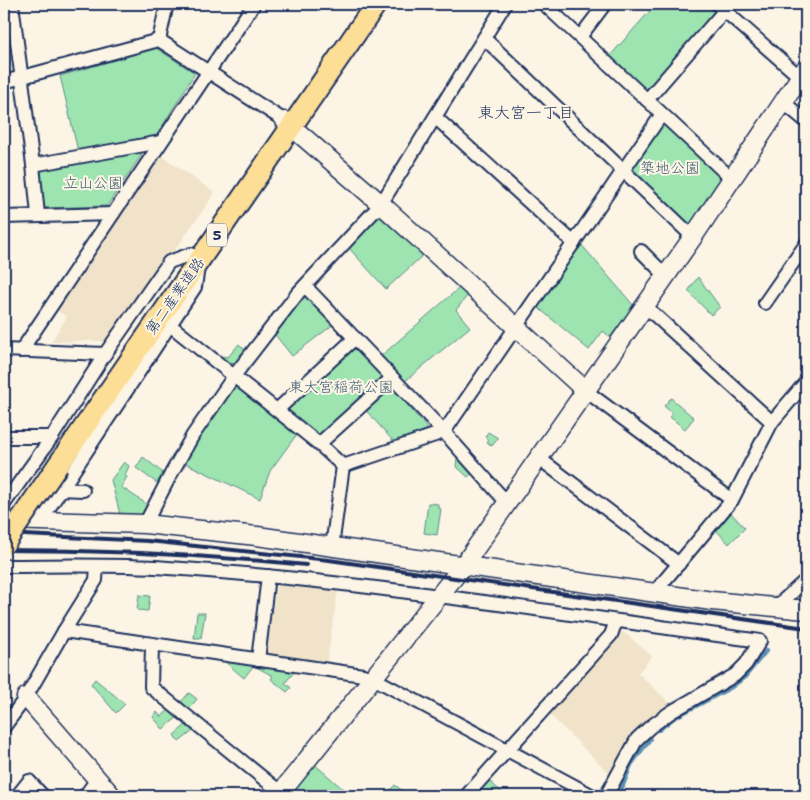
<svg xmlns="http://www.w3.org/2000/svg" width="810" height="800" font-family="'Shantell Sans','Klee One',sans-serif">
<style>
.built{fill:#f0e3c9}
.green{fill:#9de4b1;stroke:#5c8a88}
.lines{fill:none;stroke-linecap:round;stroke-linejoin:round}
.stream{stroke:#5c91b1;stroke-width:4}
.street-casing{stroke:#1b2f5e;stroke-width:16}
.secondary-casing{stroke:#1b2f5e;stroke-width:21}
.primary-casing{stroke:#1b2f5e;stroke-width:24}
.street{stroke:#fcf5e5;stroke-width:12}
.secondary{stroke:#fcf5e5;stroke-width:18}
.primary{stroke:#fdde96;stroke-width:20}
.rail{stroke:#1b2f5e;stroke-width:4}
.primary-bridge-casing{stroke:#1b2f5e;stroke-width:24;stroke-linecap:butt}
.primary-bridge{stroke:#fdde96;stroke-width:20}
.labels{text-anchor:middle;stroke-width:4;stroke-linejoin:round;paint-order:stroke}
.shield{fill:#fcf5e5;stroke:#5e6a86;stroke-width:1}
.shield-label{font-size:14px;font-weight:bold;fill:#1b2f5e}
.park-label{font-size:15px;fill:#3c5c73;stroke:#fcf5e5}
.street-label{font-size:15px;fill:#1b2f5e;stroke:#fcf5e5}
.neighbourhood-label{font-size:16px;fill:#1b2f5e;stroke:#fcf5e5}
</style>
<rect width="100%" height="100%" fill="#fcf5e5"/>
<filter id="ink" filterUnits="userSpaceOnUse"><feTurbulence type="fractalNoise" baseFrequency=".02" numOctaves="2"/><feDisplacementMap in="SourceGraphic" scale="10" xChannelSelector="R" yChannelSelector="G"/><feConvolveMatrix kernelMatrix="1 2 1 2 8 2 1 2 1" color-interpolation-filters="sRGB"/></filter>
<g filter="url(#ink)">
<g class="built">
<path d="M161,155l54,38 -106,151 -9,-3 -49,1 16,-25 -14,-9z"/>
<path d="M277,583l61,6 -11,72 -61,-6z"/>
<path d="M622,631l30,25 -14,17 33,31 -15,8 -22,21 -24,41 -61,-60z"/>
</g>
<g class="green">
<path d="M656,4h53l9,8 -71,78 -38,-33z"/>
<path d="M156,48l39,25 -38,62 -79,16 -18,-75z"/>
<path d="M664,122l60,58 -34,45 -59,-54z"/>
<path d="M144,151l-37,55 -65,2 -5,-37z"/>
<path d="M377,215l46,40 -37,34 -39,-43z"/>
<path d="M580,243l54,63 -24,31 -7,-6 -14,19 -54,-45z"/>
<path d="M698,277l22,30 -9,8 -23,-24z"/>
<path d="M459,288l8,8 -11,14 14,17 -66,55 -23,-26z"/>
<path d="M304,293l30,31 -42,32 -20,-25z"/>
<path d="M239,344l6,6 -10,13 -6,1 -8,-8 7,1z"/>
<path d="M354,345l30,33 -66,59 -35,-28z"/>
<path d="M236,384l61,50 -27,37 -10,28 -77,-37 49,-77z"/>
<path d="M390,385l38,44 -34,13 -31,-35z"/>
<path d="M671,398l23,20 -9,11 -15,-12 2,-4 -8,-7z"/>
<path d="M488,432l10,6 -6,8 -5,-4 1,-2 -3,-3z"/>
<path d="M143,457l20,16 -6,10 -21,-15z"/>
<path d="M457,458l14,16 -3,3 -12,-11z"/>
<path d="M124,462l5,4 -4,9 2,2 -6,10 27,18 -5,11 -22,2 -10,-38z"/>
<path d="M428,503l10,1v4l3,1 -4,26 -13,-2z"/>
<path d="M729,511l16,17 -16,16 -15,-16z"/>
<path d="M139,595l11,1 -2,15 -11,-1z"/>
<path d="M197,613h8l-4,25h-7z"/>
<path d="M224,661l30,4 -10,13z"/>
<path d="M256,664l39,7 -10,12 6,5 -4,4 -16,-13 2,-3 -17,-9z"/>
<path d="M95,679l30,25 -9,9 -25,-29z"/>
<path d="M189,693l8,6 -9,11 -8,-7z"/>
<path d="M169,710l9,7 -15,12 -10,-12 4,-5 4,5z"/>
<path d="M187,724l6,7 -14,11 -5,-7z"/>
<path d="M313,763l37,32 -1,1h-52l-6,-5z"/>
<path d="M488,780l18,16h-33z"/>
<path d="M395,785l14,11h-24z"/>
</g>
<g class="lines">
<g class="stream">
<path d="M659,730l15,-12 58,-31 13,-10 22,-27"/>
<path d="M619,796l12,-31 19,-26"/>
</g>
<g class="street-casing">
<g id="street">
<path d="M12,4l21,161 5,50"/>
<path d="M544,4l188,175"/>
<path d="M717,4l83,73"/>
<path d="M580,37l25,-33"/>
<path d="M484,38l209,199"/>
<path d="M159,40l8,-36"/>
<path d="M4,82l155,-42 126,81"/>
<path d="M647,100l78,-90"/>
<path d="M783,102l23,19"/>
<path d="M435,117l139,126"/>
<path d="M33,165l128,-23"/>
<path d="M4,217l109,-3"/>
<path d="M641,251l25,25"/>
<path d="M305,286l139,146 218,-318"/>
<path d="M765,303l41,-59"/>
<path d="M645,306l127,116"/>
<path d="M170,325l149,119 24,22 -11,81"/>
<path d="M4,350l101,4"/>
<path d="M21,351l233,-347"/>
<path d="M586,391l146,109"/>
<path d="M277,410l78,-72"/>
<path d="M4,437h48"/>
<path d="M319,444l73,-66"/>
<path d="M540,459l139,105"/>
<path d="M343,466l101,-34 64,72"/>
<path d="M60,489l23,1"/>
<path d="M4,504l48,-67 53,-83 64,-92 22,-8"/>
<path d="M41,520l154,-233 3,-20"/>
<path d="M145,524l26,-50 22,-39 41,-59 64,-83 83,-89 124,-200"/>
<path d="M4,566c54,0 109,-2 164,2 198,13 395,46 592,73l-14,23 -11,11 -64,37 -21,15 -13,12 -31,57"/>
<path d="M654,593l78,-93 40,-78 34,-40"/>
<path d="M777,606l29,-26"/>
<path d="M64,631l299,44 10,3 220,118"/>
<path d="M152,645l-1,42 134,109"/>
<path d="M258,660l10,-84"/>
<path d="M4,727l22,-30 38,-66 32,-51 1,-14"/>
<path d="M17,796l12,-15 14,15"/>
<path d="M85,796l12,-17"/>
<path d="M466,796l145,-161 5,-14"/>
</g>
</g>
<g class="secondary-casing">
<g id="secondary">
<path d="M285,121l96,83 205,187"/>
<path d="M4,520l141,4 112,12 455,65 94,9"/>
<path d="M26,697l86,99"/>
<path d="M278,796l185,-230 230,-329 113,-169"/>
</g>
</g>
<g class="primary-casing">
<path id="primary" d="M58,465l318,-461"/>
</g>
<use href="#street" class="street"/>
<use href="#secondary" class="secondary"/>
<use href="#primary" class="primary"/>
<g class="rail">
<path d="M4,534l144,7 181,19 477,68"/>
<path d="M4,550c101,0 201,5 302,15"/>
</g>
<g class="primary-bridge-casing">
<path id="primary-bridge" d="M4,544l54,-79"/>
</g>
<use href="#primary-bridge" class="primary-bridge"/>
</g>
</g>
<g class="labels">
<rect class="shield" x="207" y="223.5" width="20" height="23" rx="4"/>
<g class="shield-label">
<text x="217" y="240">5</text>
</g>
<g class="park-label">
<text x="670" y="173">築地公園</text>
<text x="93" y="188">立山公園</text>
<text x="341" y="392">東大宮稲荷公園</text>
</g>
<g class="street-label">
<text transform="translate(175 296) rotate(-55)" y="5">第二産業道路</text>
</g>
<g class="neighbourhood-label">
<text x="526" y="118">東大宮一丁目</text>
</g>
</g>
<rect width="810" height="800" fill="none" stroke="#fcf5e5" stroke-width="20"/>
<rect x="10" y="10" width="790" height="780" fill="none" stroke="#1b2f5e" stroke-width="2" filter="url(#ink)"/>
</svg>
